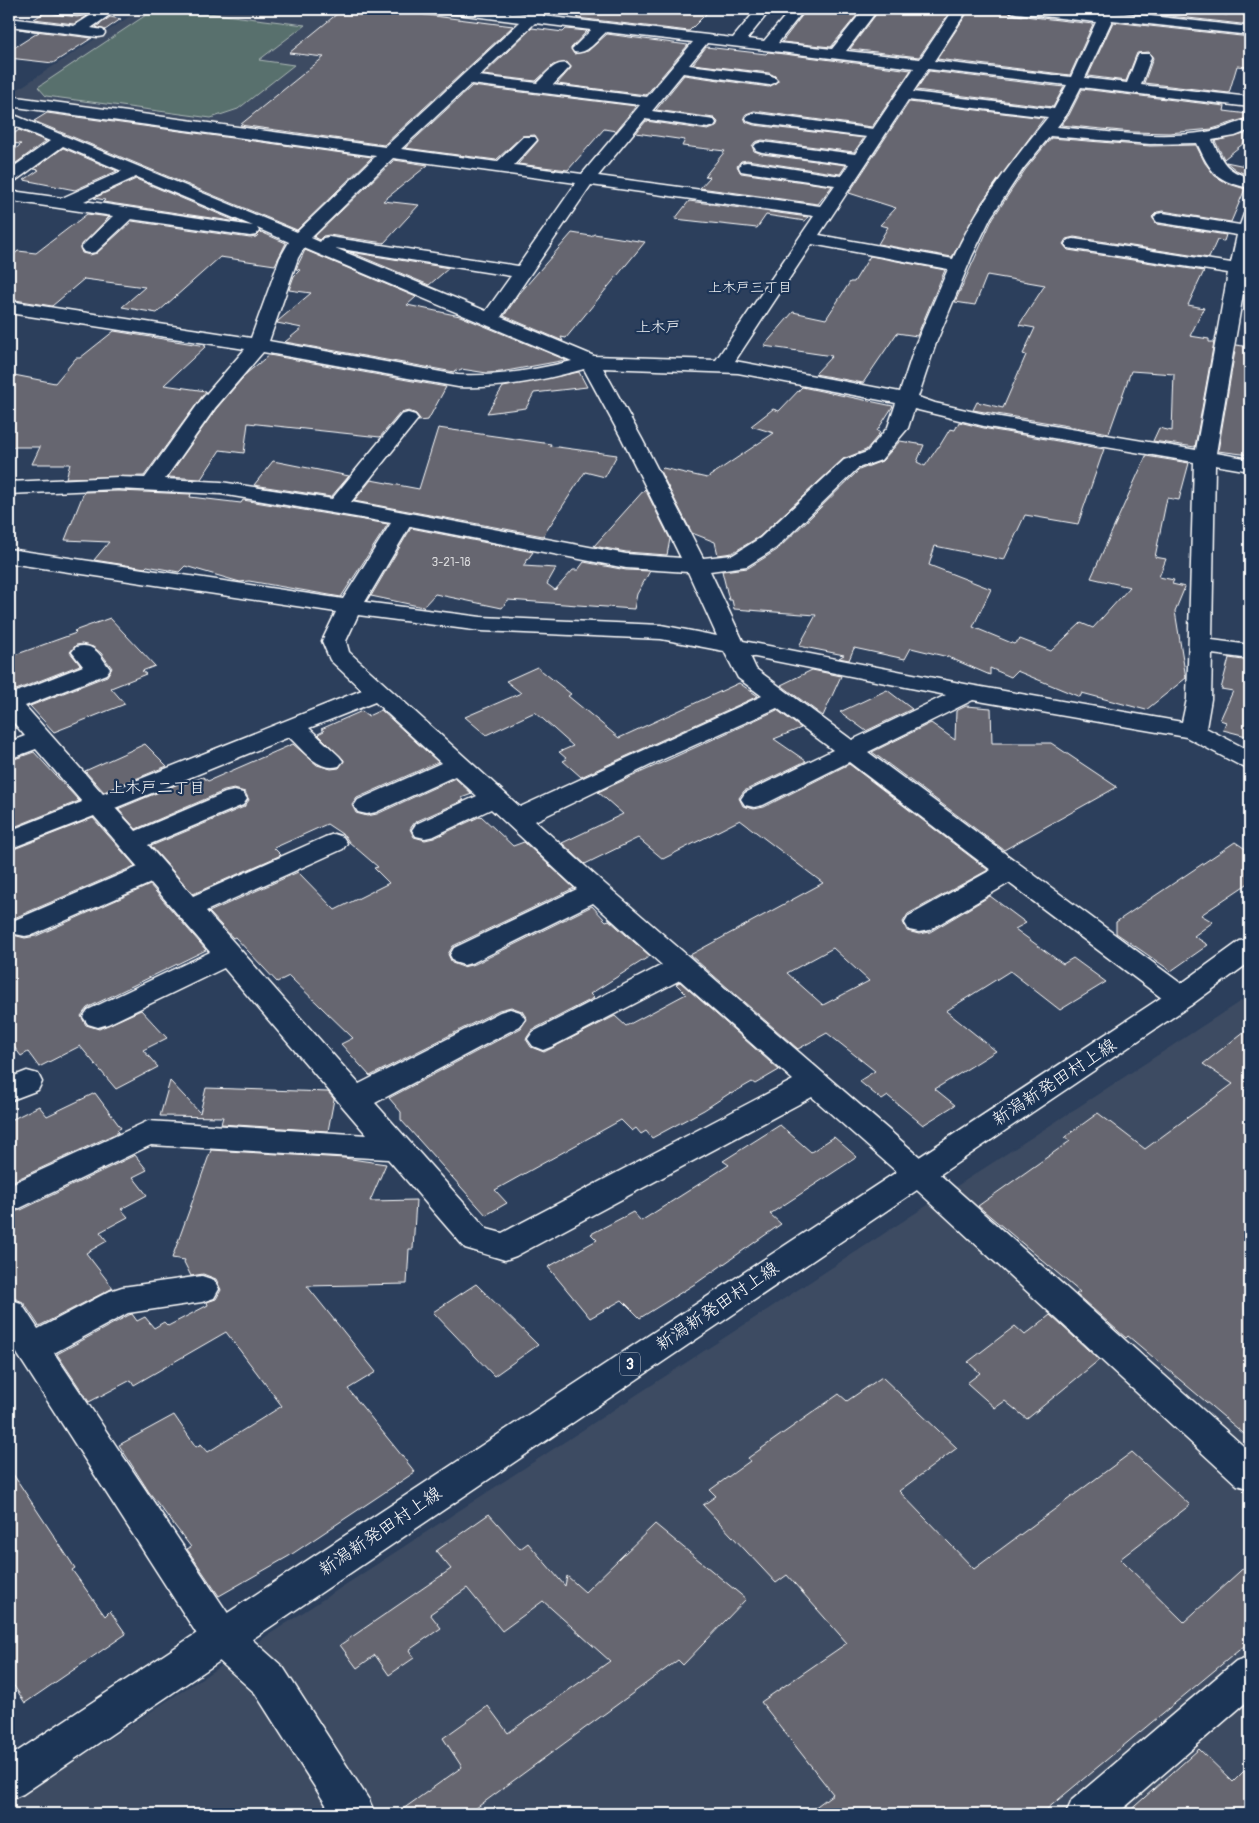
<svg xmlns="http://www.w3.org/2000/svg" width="1259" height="1823" font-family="Pangolin,'Klee One',sans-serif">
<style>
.built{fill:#3d4b62}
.green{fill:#58706d;stroke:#acb8b6}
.building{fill:#666670;stroke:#fff;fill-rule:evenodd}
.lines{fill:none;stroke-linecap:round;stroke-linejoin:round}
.minor-casing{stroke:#fff;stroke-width:3}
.major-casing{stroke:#fff;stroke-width:3}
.minor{fill:#1d3557;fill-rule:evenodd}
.major{fill:#1d3557;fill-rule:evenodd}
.labels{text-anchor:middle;stroke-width:4.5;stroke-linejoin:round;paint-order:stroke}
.number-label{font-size:12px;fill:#d9d9db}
.far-neighbourhood-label{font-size:14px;fill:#fff;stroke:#1d3557}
.shield{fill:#1d3557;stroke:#bbc2cd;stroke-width:1}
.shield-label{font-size:14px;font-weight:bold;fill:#fff}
.far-quarter-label{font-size:15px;fill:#fff;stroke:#1d3557}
.neighbourhood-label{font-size:16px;fill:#fff;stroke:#1d3557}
.near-street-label{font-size:18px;fill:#fff;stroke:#1d3557}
</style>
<rect width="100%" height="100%" fill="#2c3f5c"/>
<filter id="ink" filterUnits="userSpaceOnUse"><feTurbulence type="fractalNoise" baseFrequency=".02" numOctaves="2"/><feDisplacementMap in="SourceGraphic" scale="10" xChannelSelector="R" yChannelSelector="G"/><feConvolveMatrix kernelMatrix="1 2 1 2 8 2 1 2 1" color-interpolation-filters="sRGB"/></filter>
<g filter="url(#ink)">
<g class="built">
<path d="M141,9h281l103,12 -137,126 -7,1 -372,-50v-3z"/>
<path d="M1250,995v819h-1241v-10z"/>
</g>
<path class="green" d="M155,9h58l-5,4 97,12 -46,35 35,5 -56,44 -27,9 -165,-22 -8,-9z"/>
<g class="building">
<path d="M343,9h36l134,17 -129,119 -144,-20 84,-68 -35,-4z"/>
<path d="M586,9h125l-22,22 -112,-13z"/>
<path d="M807,9h55l-31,38 -49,-5z"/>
<path d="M880,9h72l-33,48 -69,-8z"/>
<path d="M970,9h37l2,4 7,2 77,9 -23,51 -133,-16z"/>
<path d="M1118,9h62l47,6 3,-6h20v16l-132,-15z"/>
<path d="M47,11l8,3 22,3 12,-2 -15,9 -40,-5z"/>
<path d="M110,17l11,2 -16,11 -9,-3z"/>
<path d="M1113,22l137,15v30l-13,-1 -8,27 -85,-10 9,-25 -4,-6 -12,1 -11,28 -38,-5z"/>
<path d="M532,28l31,4 3,-3 21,2 -16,17 3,6 14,-3 19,-17 81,11 -42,50 -89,-11 14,-16 -4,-6 -14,3 -17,16 -53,-6z"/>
<path d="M19,29l73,9 -39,25 -44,-5v-7l30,-19z"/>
<path d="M706,47l60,7 2,-2 143,18 -39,57 -118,-16 -8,3 -2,3 2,5 8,3 110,13 -10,14 -92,-12 -7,2 -3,4 2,5 8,3 84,11 -6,9 -93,-14 -6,1 -4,5 4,7 91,13 -14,18 -118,-16 10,-11 -5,-1 20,-25 -43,-5 3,-6 -49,-7 10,-12 62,9 8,-3 2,-5 -4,-4 -58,-8 28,-35 85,12 9,-6 -3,-5 -6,-3 -76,-9z"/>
<path d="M929,71l135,16 -11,20 -137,-17z"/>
<path d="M472,86l164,20 -20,25 -12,-2 -36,41 -50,-6 20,-23 -3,-6 -13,1 -26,24 -91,-12z"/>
<path d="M1082,89l143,17 -1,5 24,3 -1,4 -35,11 -43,4 -37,-1 -71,-7 8,-10z"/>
<path d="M909,102l135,16 -62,84 -30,55 -74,-13 10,-17 -8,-2 16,-17 -47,-15z"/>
<path d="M47,113l325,44 -75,73 -263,-109z"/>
<path d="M19,130l27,11 -34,25 -3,-1v-10l12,-11 -12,-1v-6z"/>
<path d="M1245,134l-1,9 -20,16 -9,-18z"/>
<path d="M1051,138l99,8 46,-1 9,18 10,13 14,8 16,5 -14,33 -68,-11 -6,1 -5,5 5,7 69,11 -2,6 -7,-1 -8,18 -135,-21 -8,2 -3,5 5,6 136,21 -16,34 16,3 -14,28 19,3v3h5l-19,105 -42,-6 6,-13 13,3 2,-57 -43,-3 -22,62 -136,-23 4,-8 26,6 23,-53 -3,-1 12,-26 -16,-3 26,-40 -58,-10 -12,30 -20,-3 38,-84 32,-48z"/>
<path d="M63,148l54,23 -42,19 -51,-10 15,-10 -5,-1z"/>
<path d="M394,160l34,5 -45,36 36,4 -35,38 -55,-8 -6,1 -4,4 -5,-3z"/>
<path d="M1226,162l24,5v9l-14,-6z"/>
<path d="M136,179l102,43 -135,-20 2,-2 -11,-2z"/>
<path d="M689,201l119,16 -3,4 -39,-6 -9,13 -82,-9z"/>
<path d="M87,214l22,3 -29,30 2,6 8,2 7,-2 35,-32 118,17 6,-1 5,-5 25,11 -11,22 -55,-8 -63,56 -35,-6 23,-20 -61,-8 -32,27 -43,-7v-40l9,-8 18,2z"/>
<path d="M572,233l19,3 3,-2 51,8 -79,96 -5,-1 2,4 -59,-25 15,-22z"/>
<path d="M305,250l111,47 -9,8 53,11 106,44 -65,12 -14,1 -26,-4 -1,2 -5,-1 -1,2 -169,-30 17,-14 -25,-5 1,-2 33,-28 -22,-3 5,-14 6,-6 -4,-1z"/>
<path d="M350,252l99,16 -20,17z"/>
<path d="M870,256l75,14 -28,66 -20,-3 -34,50 -48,-9 17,-18 -68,-10 29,-34 33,7 24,-37h4z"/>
<path d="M114,331l92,15 -42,39 42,6 -62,85 -78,2 4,-14h-38l8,-17h-31v-73l46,9 21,-25h4z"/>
<path d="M1236,345l14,2v108l-32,-4z"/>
<path d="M269,355l177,32 -18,33 -10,1 2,-2 -4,-5 -7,-3 -9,2 -20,24 -132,-14 -4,30 -24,-3 -19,29 -33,-2 48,-68 31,-36z"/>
<path d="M579,372l8,15 -53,6 -8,15 -39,5 16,-26z"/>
<path d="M802,387l91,19 -16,25 3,1 -3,5 -11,13 -23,9 -84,78 -27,16 -14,2 -3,-13 -23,-9 -32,-62 3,-3 44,10 67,-45 -23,-7 22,-17 6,2z"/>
<path d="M959,422l29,7 116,20 -26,75 -53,-9 -21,45 -69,-14 -6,19 62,24 -18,38 41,17 6,-5 31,12 30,-28 12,5 37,-41 -39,-9 55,-122 43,7 -10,37 -12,-2 -12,59 11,2 -7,18 15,3 -2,4 13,3 -10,24 11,67 -40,32 -64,-17 -2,4 -63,-26 -6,6 -21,-9v7l-42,-18 -37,-9 -6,11 -51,-11 -5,12 -10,-2 5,-3 -45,-9 17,-31 -82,-6 -2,-9h-3l-7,-29 26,-3 29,-18 82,-80 23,-9 18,-20 24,4 -7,17 8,4 13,-19h1l11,-18 5,1z"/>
<path d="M438,428l113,16 -1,2 67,9 -12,22 -20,-5 -42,64 -189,-35 17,-21 48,9z"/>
<path d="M273,461l76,15 -18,21 -77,-12z"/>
<path d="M645,489l25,50 -3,16 -41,-3 -32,-6z"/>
<path d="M118,491l73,3 -1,3 51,6 2,-3 145,24 -47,73 -92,-16 -9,1 -55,-16 -6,6 -32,-6 -2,2 -51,-8 15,-18 -44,-2 19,-48z"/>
<path d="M411,528l122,24 -10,14 33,2 -9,16 8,6 18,-20h5l6,-8 42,8 24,1 -13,23 -3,15 -126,-9 -6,8 -67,-14 -12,13 -52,-11z"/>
<path d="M110,618l45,48 -13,5 4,3 -35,14 14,16 -71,28 -24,-26 77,-30 5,-8 -11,-15 -8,-6 -11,-3 -6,1 -6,7 10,13 -64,25 -7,-8v-25l67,-24 -2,-2z"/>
<path d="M1229,658l21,3v76l-27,-7 3,-8 -6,-2 13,-29 -12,-2z"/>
<path d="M537,667l34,27 -3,2 51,42 120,-55 19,13 -177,81 -18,-16 4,-2 -8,-7 14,-6 -38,-34 -49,23 -21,-18 56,-24 -15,-12z"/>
<path d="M812,670l29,6 -18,40 -42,-31z"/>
<path d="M887,690l25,19 -46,22 -26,-19z"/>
<path d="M966,706l25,2 1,35h59l66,44 -113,63 -132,-98 59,-29 24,17 1,-29z"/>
<path d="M381,710l57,52 -81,36 -5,7 4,8 11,3 10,-2 78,-36 17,16 -11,4 3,2 -49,22 -5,7 4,8 11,3 9,-2 47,-22 32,30 11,-4 50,46 -121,58 -5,8 4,9 11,4 12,-3 117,-58 14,15 3,-1 41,36 -60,38 4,4 -62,32 -6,9 5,8 13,5 71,-36 11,10 60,-32 -10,-10 4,-2 99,88 -24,14 -3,-2 -21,12 -1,-1 -26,17 -52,28 -6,-7 -5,3 -5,-6 -4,3 -11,-11 -126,70 12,13 -21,12 -85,-95v-8l-12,-14 132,-70 6,-9 -5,-8 -11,-4 -12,3 -129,66 -29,-32 12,-6 -64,-62 -12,6 -42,-45 -2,1 -24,-26 89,-40 37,38 54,-27 -15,-15 4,-1 -29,-25 -4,-6 -18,-12 -53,24 7,7 -88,39 -42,-48 93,-39 5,-7 -4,-8 -11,-3 -10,2 -88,38 -18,-20 65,-27 2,2 18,-7 5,4 85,-37 24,21 14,4 8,-1 5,-8 -26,-26 6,-3 -3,-2 41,-18 6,5z"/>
<path d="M777,710l24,18 -27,11 32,22 -62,30 -5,7 4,8 11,3 10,-2 85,-43 139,106 -80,44 -5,8 4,9 12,3 11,-2 60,-36 36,27 -11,6 48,35 10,-6 33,24 -46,28 -50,-39 -64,40 50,40 -61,38 20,16 -32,20 -35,-29 -6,4 -23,-19 16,-10 -48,-38 -29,16 -108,-94 133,-72 -83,-63 -77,39 -25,-21 -53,26 -23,-21 61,-29 -25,-22zM833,948l36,33 -46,24 -36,-32z"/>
<path d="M145,744l22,22 -63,26 -19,-21z"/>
<path d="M34,752l45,49 -70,28v-68z"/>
<path d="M93,818l42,48 -121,52 -5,8 4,9 12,3 11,-2 114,-51 56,65 -119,58 -6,8 5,9 13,4 42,-19 26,28 -24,12 15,17 -42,22 -36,-43 -41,21 -11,-15 -7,4 -12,-16v-189z"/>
<path d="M1235,842l15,10v30l-49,33 12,7 -19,14 14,9 -37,26 -55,-38v-11z"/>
<path d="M1250,1027v412l-122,-103 -2,2 -50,-44 4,-2 -102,-86 92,-65 -5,-4 33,-24 47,36 88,-65 -30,-20z"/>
<path d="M170,1081l30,32 6,-25 122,4 6,7 -6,32 -107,-7 2,-7 -63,-1z"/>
<path d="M95,1093l26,35 -4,2 2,2 -110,51v-62l30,-15 8,10z"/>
<path d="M780,1125l31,27 23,-15 23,20 -87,57 11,10 -83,58 -58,36 -18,-18 -32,18 -42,-51 49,-27 -6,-6 42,-22 8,9 88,-56 -6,-4z"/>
<path d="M211,1150l133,8 42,6 -16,37 46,-1 -3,49h-4l-2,35 -100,2 69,86 -28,17 67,83 -126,84 -70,40 -32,-47 4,-2 -42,-55 -30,-47 55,-30 22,32 5,-3 7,8 74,-46 -56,-74 -92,53 -3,-5 -42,22 -32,-48 72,-39 3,-1 5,7 8,-4 9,11 10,-6 4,4 40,-21 -1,-3 9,-3 5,-9 -5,-11 -13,-5 -12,2 -7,-14 1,-2 -13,-2z"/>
<path d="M135,1155l12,15 -14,7 14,18 -26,14 7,8 -28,15 7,9 -21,12 27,35 -74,38 -16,-24 -14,-6v-83l12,-3z"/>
<path d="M476,1284l62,61 -44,31 -61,-64z"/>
<path d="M1050,1315l49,45 -72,59 -22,-18 -10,7 -28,-25 13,-10 -12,-11 47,-36 10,9z"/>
<path d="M882,1377l75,71 -58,43 75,78 158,-117 58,53 -70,54 64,63 66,-60v79l-209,173h-235l27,-20 -72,-92 86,-59 -60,-68 -11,8 -73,-78 13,-9 -6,-6 40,-29 -2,-3 91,-64 8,7z"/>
<path d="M9,1468l66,100 -3,2 33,46 5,-5 16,23 -101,69 -16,-25z"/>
<path d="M489,1514l31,35 8,-6 37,43 2,-10 18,16 70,-68 91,75 -63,66 -5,-5 -210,154h-72l66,-47 -19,-29 45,-32 20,27 102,-72 -67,-60 -41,30 -35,-43 -37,26 11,14 -32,22 5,8 -25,17 -14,-20 -18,13 -17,-23 111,-76 -15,-18z"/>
<path d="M1199,1749l34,33 17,-17v49h-124z"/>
</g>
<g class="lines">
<g class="minor-casing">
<g id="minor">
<path d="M53,9h30l1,2 -2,3 -5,1 -22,-3z"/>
<path d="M101,9h17l-27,19 12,2 2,3 -2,3 -5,1 -89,-11v-8l65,8z"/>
<path d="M442,9h42l44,5 6,-5h13l-4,7 190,22 24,-29h14l-24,30 17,2 27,-32h14l-27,34 54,6 32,-40h14l-32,42 74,8 34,-50h14l-34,52 137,16 25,-55 -80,-9 -5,-1 -2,-3h43l48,5 2,-5h14l-1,3 135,15v8l-138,-15 -27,58 42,5 10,-26 2,-3h10l2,3 -10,28 109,12v10l-169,-20 -14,27 -10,13c49,4 100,13 149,5 16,-2 29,-9 44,-13v11l-15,6 -23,4c11,23 13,30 38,38v10c-34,-7 -39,-15 -53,-45l-47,1 -100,-8 -27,33 -32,48 -19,39 -36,87 -18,54 17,6 53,12 208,35 32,-177 -154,-24 -6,-1 -3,-4 3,-4 6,-1 157,24 6,-28 -74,-12 -6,-1 -3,-4 3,-4 6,-1 77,12 4,-11 6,-1v43l-2,9 2,1v10h-4l-30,177 34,6v12l-35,-6 -3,175 38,5v14l-38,-5 -1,45 -5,29 44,23v18l-9,-3 -55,-29 -213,-37 -105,52 323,239 4,7 -4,7 -10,3 -10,-3 -162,-122 -80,47 -10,2 -10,-2 -4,-7 4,-7 82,-46 -142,-108 -86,43 -9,2 -9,-2 -4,-6 4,-6 88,-43 -56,-42 -118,53 -124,60 71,64 322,279 322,288v37l-13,-4 -331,-305 -94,-83 -296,159 -11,4 -40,-12 -77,-89 -237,-14 -131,63 -11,3v-26l139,-64 219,14 -143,-167 -116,56 -10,3 -10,-3 -5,-7 5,-7 122,-58 -59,-69 -116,51 -10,2 -10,-2 -4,-7 4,-7 123,-53 -44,-51 -85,33v-18l73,-29 -46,-53 -27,10v-17l16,-6 -16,-19v-22l74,-29 -11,-14 4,-5c18,-5 24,8 34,22l-4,5 -81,32 78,88 259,-104 -32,-30 -8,-19 14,-29 -327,-49v-14l334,50 48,-76 -170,-29 -103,-5 -109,5v-12l109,-5 27,1 56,-78 44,-51 -236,-36v-12l242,37 29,-80 9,-16 -32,-14 2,3 -3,4 -6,1 -119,-17 -35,33 -6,1 -6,-1 -3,-4 3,-4 29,-28 -94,-14 -6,-1 -2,-4 2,-4 6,-1 43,6 60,-27 -59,-25 -48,35 -6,1v-12l41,-29 -41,-17v-11l288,119 79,-76 -367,-50v-10l376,51 135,-125 -71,-9 -5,-1zM535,23l56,7 -19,19 2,3c13,3 23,-12 32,-20l87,10 -46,55 -94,-12 17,-18 -3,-3c-13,-3 -21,11 -30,19l-58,-7zM707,43l207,25 -41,61 -119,-16 -6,2 -2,3 2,3 6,2 113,14 -12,17 -93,-12 -6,2 -2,3 2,3 6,2 87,12 -8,12 -94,-14 -6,1 -2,4 2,4 6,1 88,13 -15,21 -222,-30 47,-57 63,9 6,-2 2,-3 -2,-3 -62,-9 31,-38 86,12 5,-2 3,-3 -3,-3 -5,-2 -80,-10zM928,69l139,16 -13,24 -141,-17zM471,84l169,21 -58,69 -68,-9 23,-25 -2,-3h-12l-26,25 -96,-13zM908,100l140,17c-36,45 -72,89 -95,142l-134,-24zM393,158l183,25 -58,83 -189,-29 -6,1 -3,4 -9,-4zM136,177l117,49 -169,-25zM591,185l223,31 -98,144 -122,-4 -93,-39zM812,244l136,25 -32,74 -16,49 -165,-31zM304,248l268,113c-38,9 -75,16 -114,14l-189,-34 29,-83zM335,248l176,28 -25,35zM263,352l195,35c44,2 84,-7 126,-18l38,70 59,119 -55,-4 -275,-52 67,-83 -3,-4 -7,-2 -7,2 -69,84 -111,-17 -56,-3 50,-71zM603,368l135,5 158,30 -8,24 -21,25 -23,8 -84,78 -27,17 -30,3 -61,-119zM914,409l74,18 206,35 -7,237 -5,23 -212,-37 -227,-44 -33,-70 37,-5 29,-18 82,-80 23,-8 27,-32zM410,526l216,42 62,4 29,64 -56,-11 -180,-8 -116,-15zM358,615l123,16 180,8 63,12 14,27 24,18 -242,111 -171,-155 -3,-11zM750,656l196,39 -94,45 -96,-71zM375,702l66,61 -83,37 -4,6 4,6 9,2 9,-2 79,-36 22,20 -61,28 -4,6 4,6 9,2 9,-2 57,-27 86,80 -123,59 -4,7 4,7 10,3 10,-3 119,-59 69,62 -129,67 -5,7 5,7 10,4 10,-4 127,-66 113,100 -291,153 -15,-4 -112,-126 145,-77 5,-7 -5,-7 -10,-3 -10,3 -141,72 -153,-173 137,-62 4,-6 -4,-6 -9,-3 -9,3 -132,59 -45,-51 95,-40 4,-6 -4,-6 -9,-2 -9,2 -89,38 -21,-23 174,-71c14,13 29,35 50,29l4,-5 -4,-5 -30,-28z"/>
<path d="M27,1071l11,3 4,8 -4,8 -29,11v-23z"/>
<path d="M202,1276l12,4 5,9 -5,9 -12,4 -74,11 -74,40 181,271 48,43 86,133 6,14h-43l-77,-121 -48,-43 -198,-309v-42l12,4 17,26 72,-38 12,-4z"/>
<path d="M1250,1656v43l-133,115h-51l6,-14 164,-139z"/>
</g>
</g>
<g class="major-casing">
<path id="major" d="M1250,939v23l-59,43 -1168,789 -14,6v-43l1162,-766 69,-50z"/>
</g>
<use href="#minor" class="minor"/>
<use href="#major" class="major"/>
</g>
</g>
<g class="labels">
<g class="number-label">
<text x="451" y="566">3-21-18</text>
</g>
<g class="far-neighbourhood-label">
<text x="750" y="292">上木戸三丁目</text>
</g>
<rect class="shield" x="620" y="1352.5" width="20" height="23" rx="4"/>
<g class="shield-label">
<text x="630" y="1369">3</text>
</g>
<g class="far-quarter-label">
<text x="658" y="332">上木戸</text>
</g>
<g class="neighbourhood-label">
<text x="157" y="793">上木戸二丁目</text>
</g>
<g class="near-street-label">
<text transform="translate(1054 1082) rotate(-33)" y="6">新潟新発田村上線</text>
<text transform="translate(717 1306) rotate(-34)" y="6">新潟新発田村上線</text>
<text transform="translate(380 1531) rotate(-34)" y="6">新潟新発田村上線</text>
</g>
</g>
<rect width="1259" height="1823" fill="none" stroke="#1d3557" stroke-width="30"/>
<rect x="15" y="15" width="1229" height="1793" fill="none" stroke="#fff" stroke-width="2" filter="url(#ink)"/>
</svg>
